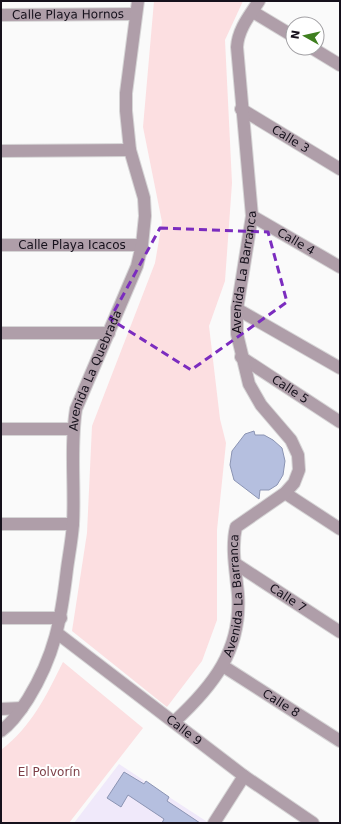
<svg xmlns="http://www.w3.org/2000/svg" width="341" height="824" font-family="'DejaVu Sans',sans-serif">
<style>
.built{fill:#f0e9fa}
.green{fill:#fcdfe1}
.building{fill:#b5bfdf;stroke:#8b94b3}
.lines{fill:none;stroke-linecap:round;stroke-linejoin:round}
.minor-casing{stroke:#d6d5d6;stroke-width:14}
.minor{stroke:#af9ea9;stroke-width:12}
.marked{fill:none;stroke:#7b2cbf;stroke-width:3;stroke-dasharray:8 5;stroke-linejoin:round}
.labels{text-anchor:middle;stroke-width:4;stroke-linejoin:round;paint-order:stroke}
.street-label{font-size:12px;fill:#16111c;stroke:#fff}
.park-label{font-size:12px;fill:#7d3f47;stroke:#fff}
</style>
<rect width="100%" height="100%" fill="#fafafa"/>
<path class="built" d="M119,764l50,33 40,26h-135z"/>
<g class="green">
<path d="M154,1h89l-18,39 7,143 -7,98 -16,45 11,93 6,24 -9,87v90l-15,41 -35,46 -95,-76 15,-98 5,-107 63,-163 7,-41 -19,-95z"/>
<path d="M63,662l80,66 -74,95h-68v-73c31,-24 45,-54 62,-88z"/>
</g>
<g class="building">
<path d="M254,431l1,4h9l9,5 9,8 3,13 -2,14 -6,10 -8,5h-9l-1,9 -25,-19 -4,-15 2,-14 13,-17z"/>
<path d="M124,772l20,12 2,-3 23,16 -2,4 33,22h-38l2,-4 -36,-24 -7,12 -14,-9z"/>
</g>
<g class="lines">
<g class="minor-casing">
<g id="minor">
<path d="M253,12l40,24"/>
<path id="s1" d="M1,15l134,-1"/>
<path d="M312,48l28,17"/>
<path id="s2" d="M241,109l99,60"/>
<path d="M1,151l129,-1"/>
<path id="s3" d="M252,216l88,51"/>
<path id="s4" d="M1,245h141"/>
<path d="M237,309l103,59"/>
<path d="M1,333h108"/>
<path id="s5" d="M241,357l99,65"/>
<path d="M1,429h72"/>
<path d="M285,493l55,36"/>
<path d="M1,524h72"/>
<path id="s6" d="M236,564l104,68"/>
<path d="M1,618h60"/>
<path id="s7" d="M57,633l187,143 69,47"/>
<path id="s8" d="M223,666l117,75"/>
<path d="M1,709l21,-1"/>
<path id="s9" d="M174,722c39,-36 68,-72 64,-128 -2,-22 -7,-46 -2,-67l49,-34 9,-10 5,-13 -1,-15 -7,-15 -30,-35 -12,-21 -12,-50v-25l15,-93 -15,-169c1,-18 13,-32 22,-46"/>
<path id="s10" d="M1,731c11,-8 20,-21 27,-32 27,-44 33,-79 39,-130 2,-15 5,-30 6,-45 2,-39 -3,-77 3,-115l61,-143 5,-21 3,-29 -1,-18 -14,-48 -4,-39v-18l12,-92"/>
<path d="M214,823l30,-47"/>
</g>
</g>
<use href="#minor" class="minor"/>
</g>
<path class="marked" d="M160,228l108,4 19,70 -96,68 -81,-51z"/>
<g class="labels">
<g class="street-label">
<text dy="4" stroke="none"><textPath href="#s1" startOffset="67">Calle Playa Hornos</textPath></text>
<text dy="4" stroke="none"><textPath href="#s2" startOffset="58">Calle 3</textPath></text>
<text dy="4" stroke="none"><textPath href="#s3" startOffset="51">Calle 4</textPath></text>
<text dy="4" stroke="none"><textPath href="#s4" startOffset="71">Calle Playa Icacos</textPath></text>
<text dy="4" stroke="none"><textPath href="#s9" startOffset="519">Avenida La Barranca</textPath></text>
<text dy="4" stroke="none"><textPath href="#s10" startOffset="382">Avenida La Quebrada</textPath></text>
<text dy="4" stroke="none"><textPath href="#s5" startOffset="59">Calle 5</textPath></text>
<text dy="4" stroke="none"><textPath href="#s9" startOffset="147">Avenida La Barranca</textPath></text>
<text dy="4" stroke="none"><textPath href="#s6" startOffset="62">Calle 7</textPath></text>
<text dy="4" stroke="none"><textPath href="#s8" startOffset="69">Calle 8</textPath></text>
<text dy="4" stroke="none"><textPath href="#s7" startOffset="160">Calle 9</textPath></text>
</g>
<g class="park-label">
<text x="49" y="776">El Polvorín</text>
</g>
</g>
<rect width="341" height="824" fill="none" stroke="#16111c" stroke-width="4"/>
<g transform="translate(305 36) rotate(278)"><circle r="19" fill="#ffffff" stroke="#a2a0a4"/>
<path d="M0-3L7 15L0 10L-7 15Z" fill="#3f7f1f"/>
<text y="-6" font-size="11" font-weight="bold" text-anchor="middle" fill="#16111c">N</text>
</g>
</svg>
